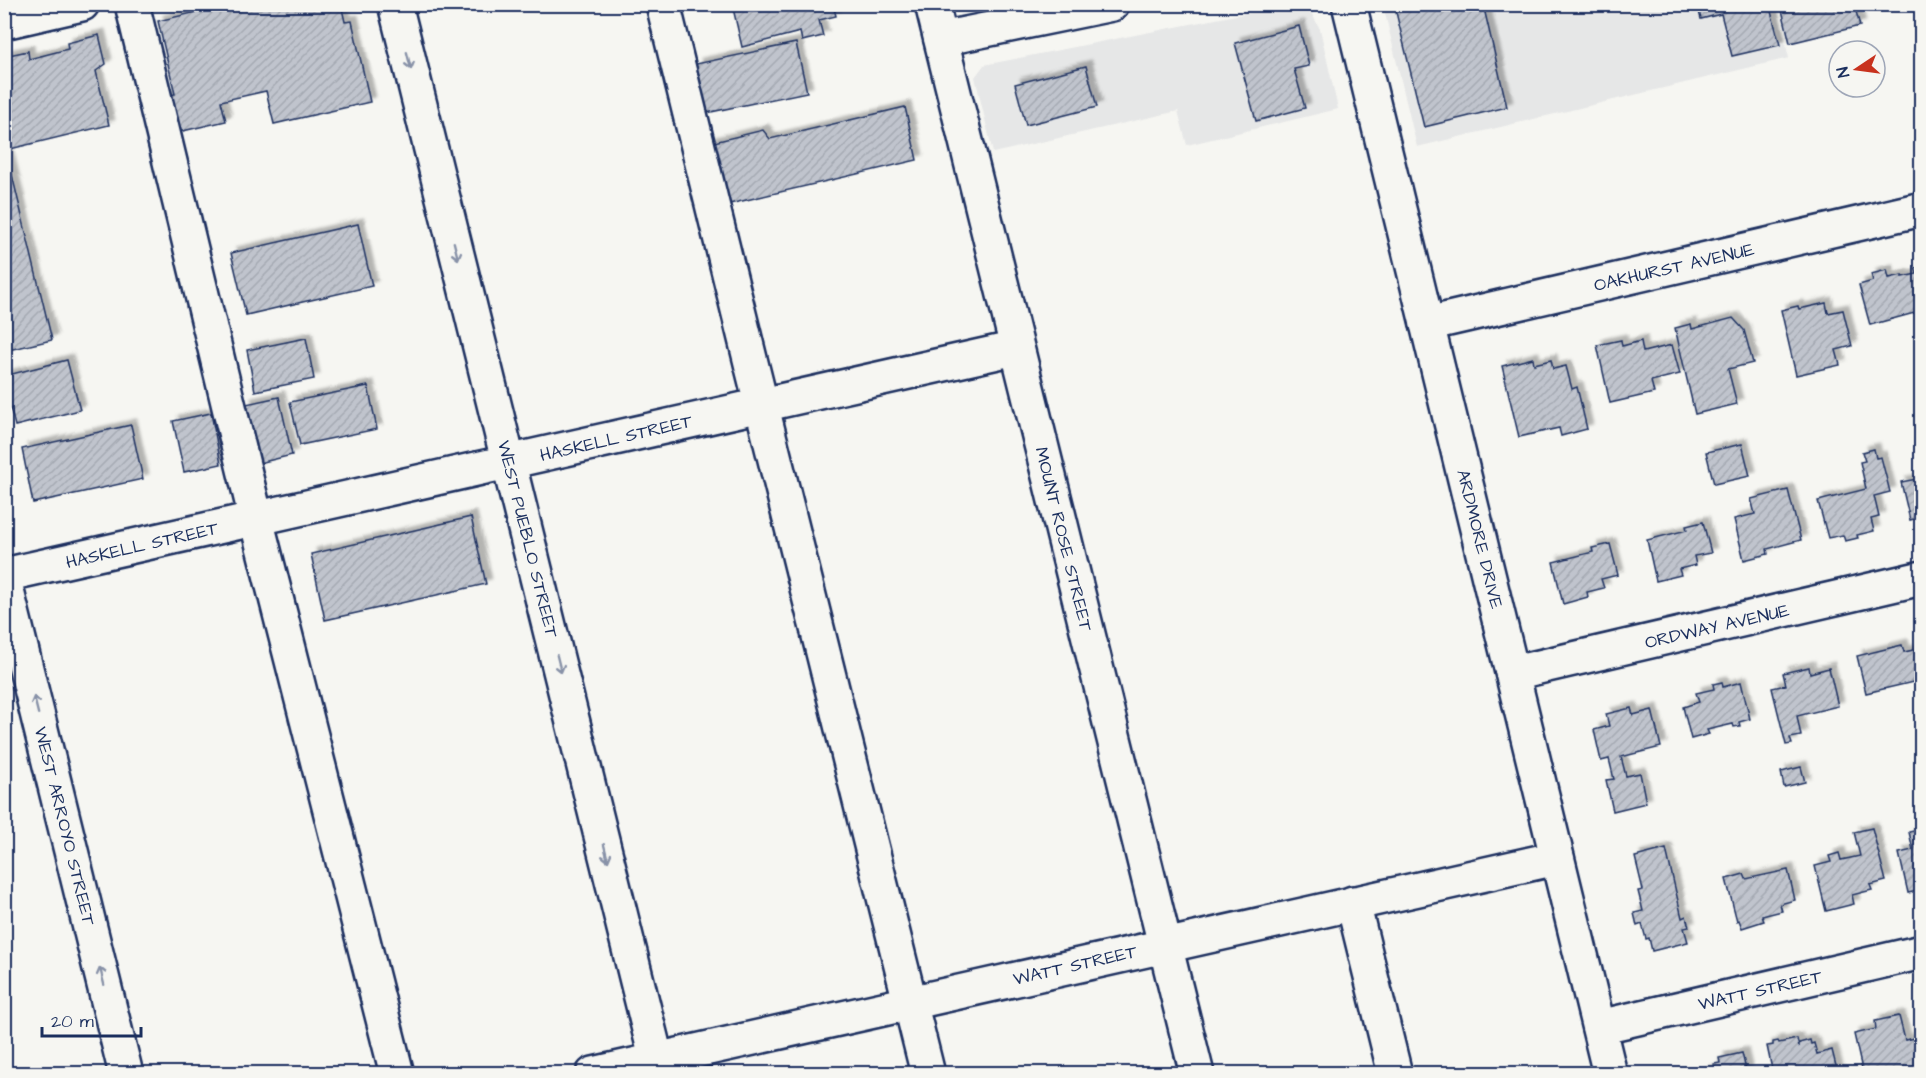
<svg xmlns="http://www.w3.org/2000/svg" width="1926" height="1078" font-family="'Architects Daughter',sans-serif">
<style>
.built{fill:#e6e7e7}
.building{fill:url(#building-hatch);stroke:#1b2f5e;stroke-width:1.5;filter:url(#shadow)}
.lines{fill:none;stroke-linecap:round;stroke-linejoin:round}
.minor-casing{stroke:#1b2f5e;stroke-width:38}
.minor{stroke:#f6f6f2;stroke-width:33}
.oneway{stroke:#8892a8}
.labels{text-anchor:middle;stroke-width:4.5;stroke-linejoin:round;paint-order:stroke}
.street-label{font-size:18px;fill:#1b2f5e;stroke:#f6f6f2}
</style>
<defs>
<pattern id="building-hatch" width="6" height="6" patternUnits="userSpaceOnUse" patternTransform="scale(1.5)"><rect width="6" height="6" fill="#c0c4cd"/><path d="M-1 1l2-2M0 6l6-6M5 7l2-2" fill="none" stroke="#a4a9b2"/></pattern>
<filter id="shadow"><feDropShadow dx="5.5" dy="-5.5" stdDeviation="1.5" flood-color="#0004"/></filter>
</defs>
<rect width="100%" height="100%" fill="#f6f6f2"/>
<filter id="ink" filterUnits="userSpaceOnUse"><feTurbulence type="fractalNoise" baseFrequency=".0167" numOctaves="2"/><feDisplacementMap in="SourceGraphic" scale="12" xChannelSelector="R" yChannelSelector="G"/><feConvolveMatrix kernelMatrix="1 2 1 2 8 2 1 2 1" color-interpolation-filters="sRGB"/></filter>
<g filter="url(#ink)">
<g class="built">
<path d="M1383,5h393l13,53 -372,89z"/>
<path d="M1282,6l14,1 16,7 8,15 18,80 -151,36 -9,-34 -185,42 -18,-76 9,-12z"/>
</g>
<g class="building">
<path d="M231,4h110l4,18 7,-1 18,81 -96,22 -8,-33 -45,10 5,20 -52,12 -9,-37 10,-2 -17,-73z"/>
<path d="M732,4h101l3,12 -17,4 4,16 -21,5 -2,-9 -58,15z"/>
<path d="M1394,4h89l24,103 -83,20z"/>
<path d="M1697,4h72l11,41 -48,11 -11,-42 -20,5z"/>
<path d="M1787,4h67l6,22 -70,17 -9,-37z"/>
<path d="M1299,26l10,40 -15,3 11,39 -49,13 -21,-78z"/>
<path d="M99,35l7,29 -10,7 13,54 -103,25 46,190 -48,11v-295l24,-5 1,8 39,-10 -1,-6z"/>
<path d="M796,43l11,49 -101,21 -10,-49z"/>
<path d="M1086,66l11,41 -71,18 -11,-41z"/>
<path d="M905,107l12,53 -192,45 -15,-62 53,-13 7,9z"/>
<path d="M358,224l14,62 -126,29 -15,-62z"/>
<path d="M1921,266l1,45 -52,14 -11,-40 14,-4 -2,-7 16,-4 2,8 13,-3v2l15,-3 -2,-6z"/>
<path d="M1826,303l2,10 15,-3 9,36 -16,4 4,15 -44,10 -15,-65 17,-4 1,3z"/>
<path d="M1733,318l11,12 9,33 -25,6 9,35 -42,10 -20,-86 16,-4 1,5z"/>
<path d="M306,338l8,41 -59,12 -8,-41z"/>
<path d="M1621,340l1,6 19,-5 2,11 29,-7 8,29 -29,7 3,12 -44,10 -13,-58z"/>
<path d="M1533,358l1,6 17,-4 2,9 13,-3 6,23 5,-2 10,42 -26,7 -2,-8 -40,9 -17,-71z"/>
<path d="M67,360l13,50 -65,16 -11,-42v-8z"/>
<path d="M368,386l9,43 -77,16 -10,-43z"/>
<path d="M279,397l13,58 -33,8 -13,-59z"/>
<path d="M211,413l10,51 -37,8 -11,-51z"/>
<path d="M131,425l12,54 -110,24 -11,-54z"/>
<path d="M1742,444l8,32 -36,8 -8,-32z"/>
<path d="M1874,449l2,9 5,-1 9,35 -16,4 5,21 -8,2 3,12 -17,4 1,3 -13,3 -2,-6 -15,3 -10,-37 48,-12 -6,-27 5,-1 -3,-9z"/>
<path d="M1922,478v39l-12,3 -9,-38z"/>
<path d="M1788,490l13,50 -34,9 1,5 -24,6 -10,-41 21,-5 -4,-15z"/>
<path d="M471,517l15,67 -161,36 -14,-66z"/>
<path d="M1703,522l8,31 -17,3 2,9 -17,4 2,6 -25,6 -9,-41 40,-10 -1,-4z"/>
<path d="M1610,544l8,31 -17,4 3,9 -17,4 1,5 -25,7 -10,-42 40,-10 -1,-4z"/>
<path d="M1902,645l2,7 14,-3 4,13v18l-56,13 -9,-37z"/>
<path d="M1809,667l1,6 19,-5 9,38 -41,10 4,20 -11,2 2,6 -6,1 -14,-57 14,-3 -3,-12z"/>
<path d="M1722,682l1,5 18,-5 9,37 -11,3 1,4 -6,1 -1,-3 -26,6 2,4 -18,5 -8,-32 16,-5 -3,-9 18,-4 -1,-5z"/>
<path d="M1631,708l2,7 19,-5 9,37 -40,10 5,19 14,-3 6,30 -33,8 -7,-31 8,-1 -5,-20 -8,2 -7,-31 15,-4 -3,-12z"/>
<path d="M1801,767l4,15 -21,5 -3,-15z"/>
<path d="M1872,828l14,53 -16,4 2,5 -20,5 2,9 -28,7 -11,-45 16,-4 -2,-6 10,-3 2,7 19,-4 -6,-24z"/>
<path d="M1922,829v61l-14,3 -9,-40 14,-3 -4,-18z"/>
<path d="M1666,849l16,69 4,-2 3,11 -5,1 4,14 -36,9 -3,-13 -3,1 -4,-15 -5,2 -3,-13 9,-2 -5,-20 5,-1 -8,-33z"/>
<path d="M1788,870l7,30 -15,4 2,7 -20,5 2,5 -22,7 -3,-8 -2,1 -11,-42 18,-5 2,5z"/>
<path d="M1899,1016l6,24 17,-4v34l-13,2 -1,-4 -22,6h-23l-9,-40 22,-5 -1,-8z"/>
<path d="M1797,1039l2,8v-4l11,-3 1,4 3,-1 3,11 15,-4 6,24h-65l-6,-28 6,-1v-3l5,-1 1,2z"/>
<path d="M1742,1053l5,21h-51l19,-5 -1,-5 6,-1 -1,-5z"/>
</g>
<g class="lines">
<g class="minor-casing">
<g id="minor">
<path d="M132,4l124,515 141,555"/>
<path d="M395,4l265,1070"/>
<path d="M663,4l89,363 176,707"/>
<path d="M932,4l265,1070"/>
<path d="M1349,4l261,1070"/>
<path d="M4,22l78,-18"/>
<path d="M941,39l171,-35"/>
<path d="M1427,324l495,-115"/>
<path d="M4,575l1012,-227"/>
<path d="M4,579l122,495"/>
<path d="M1513,673l409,-95"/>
<path d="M1353,903l42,171"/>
<path d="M1599,1027l323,-75"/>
<path d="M593,1074l964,-216"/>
</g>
</g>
<use href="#minor" class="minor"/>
</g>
<defs><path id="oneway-shaft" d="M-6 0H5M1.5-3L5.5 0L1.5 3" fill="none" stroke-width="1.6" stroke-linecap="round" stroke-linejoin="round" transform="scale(1.5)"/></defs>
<g class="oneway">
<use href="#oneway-shaft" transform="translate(409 61) rotate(76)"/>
<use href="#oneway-shaft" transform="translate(456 251) rotate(76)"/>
<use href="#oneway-shaft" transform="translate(559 664) rotate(76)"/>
<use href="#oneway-shaft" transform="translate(36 705) rotate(-104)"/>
<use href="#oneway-shaft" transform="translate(606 853) rotate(76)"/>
<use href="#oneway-shaft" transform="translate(102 976) rotate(-104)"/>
</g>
</g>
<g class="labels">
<g class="street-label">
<text transform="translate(1674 267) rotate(-13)" y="6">OAKHURST AVENUE</text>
<text transform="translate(616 438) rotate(-13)" y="6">HASKELL STREET</text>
<text transform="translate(528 539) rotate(76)" y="6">WEST PUEBLO STREET</text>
<text transform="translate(1064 539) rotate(76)" y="6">MOUNT ROSE STREET</text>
<text transform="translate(1480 539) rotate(76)" y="6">ARDMORE DRIVE</text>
<text transform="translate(142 545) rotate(-13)" y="6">HASKELL STREET</text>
<text transform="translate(1717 626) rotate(-13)" y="6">ORDWAY AVENUE</text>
<text transform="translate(65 826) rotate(76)" y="6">WEST ARROYO STREET</text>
<text transform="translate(1075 965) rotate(-13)" y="6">WATT STREET</text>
<text transform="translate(1760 990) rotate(-13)" y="6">WATT STREET</text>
</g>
</g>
<rect width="1926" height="1078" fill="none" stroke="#f6f6f2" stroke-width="24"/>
<rect x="12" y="12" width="1902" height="1054" fill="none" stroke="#1b2f5e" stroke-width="2" filter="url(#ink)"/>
<g transform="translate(1857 69) rotate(257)"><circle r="28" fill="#f6f6f2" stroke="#9ea6b7" stroke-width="1.5"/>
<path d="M0-4.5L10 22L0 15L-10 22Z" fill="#c8321e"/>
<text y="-9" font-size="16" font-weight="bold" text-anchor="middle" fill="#1b2f5e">N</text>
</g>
<path d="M42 1027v9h99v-9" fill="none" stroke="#1b2f5e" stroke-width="3"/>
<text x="51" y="1027" font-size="18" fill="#1b2f5e" stroke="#f6f6f2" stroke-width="4.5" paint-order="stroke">20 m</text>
</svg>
